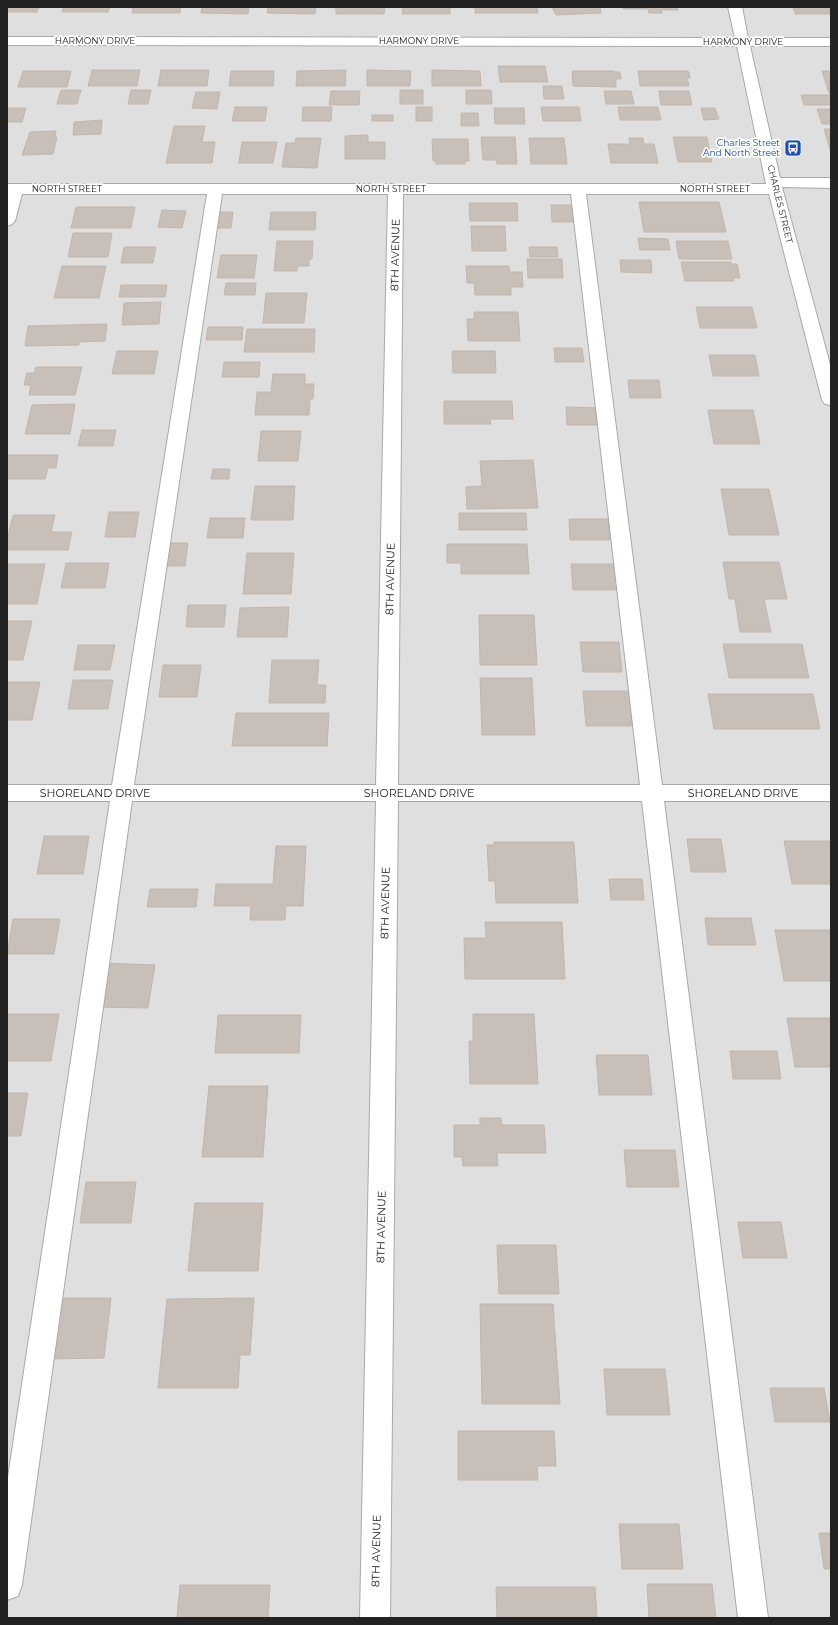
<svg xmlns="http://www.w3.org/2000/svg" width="838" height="1625" font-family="Montserrat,sans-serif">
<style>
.residential{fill:#e0dfdf}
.building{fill:#c7bfb8;stroke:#c4b6ab}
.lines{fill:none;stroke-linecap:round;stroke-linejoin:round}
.minor-casing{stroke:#a9a9a9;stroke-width:2}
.minor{fill:#fff;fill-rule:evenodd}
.labels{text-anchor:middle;stroke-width:3.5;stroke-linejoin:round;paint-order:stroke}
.far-street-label{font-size:9px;fill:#222;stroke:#fff}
.far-transit-label{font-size:9px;fill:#164399;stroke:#fff;text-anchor:end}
.street-label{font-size:11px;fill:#222;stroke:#fff}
</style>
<rect width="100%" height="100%" fill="#f2efe9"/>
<rect class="residential" x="7" y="7" width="824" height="1611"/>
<g class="building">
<path d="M7,7h32l-2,5h-30z"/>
<path d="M64,7h46l-2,5h-46z"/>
<path d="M133,7h48l-1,6h-48z"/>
<path d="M202,7h47l-1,7 -47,-1z"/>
<path d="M268,7h48l-1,7 -48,-1z"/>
<path d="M336,7h49l-1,7h-48z"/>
<path d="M403,7h47v7h-48z"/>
<path d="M475,7h62l1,6h-63z"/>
<path d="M552,7h48l1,6 -45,2z"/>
<path d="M623,7h54l1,3h-17l1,3h-13l-1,-4h-25z"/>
<path d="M793,7h38v7h-36z"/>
<path d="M498,66h47l3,16h-48z"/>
<path d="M92,70h48l-3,16h-49z"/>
<path d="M161,70h48l-2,16h-49z"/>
<path d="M346,70l-1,16h-49l1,-15z"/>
<path d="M367,70l44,1 -1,15h-43z"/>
<path d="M432,70l48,1 1,15h-49z"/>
<path d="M23,71h48l-4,16h-49z"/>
<path d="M231,71h43l-1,15h-44z"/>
<path d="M572,71h42l1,1h5l1,7h-5v8l-43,-1z"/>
<path d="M638,71h48l3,1 1,6h-3l2,8h-49z"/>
<path d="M822,71h9v22h-2z"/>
<path d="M543,86h19l2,13h-20z"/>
<path d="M61,90h20l-4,14h-20z"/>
<path d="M131,90h20l-3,14h-20z"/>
<rect x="400" y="90" width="23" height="14"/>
<path d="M466,90h25l1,14h-26z"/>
<path d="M331,91h29l-1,14h-30z"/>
<path d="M604,91h27l3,13h-28z"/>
<path d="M659,91h30l3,14h-31z"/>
<path d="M196,92h24l-3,17 -25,-1z"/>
<path d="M801,95h30v10h-27z"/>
<path d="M235,107h32l-2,14h-33z"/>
<path d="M303,107h29l-1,14h-29z"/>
<rect x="416" y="107" width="16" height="14"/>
<path d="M541,107h38l2,14h-38z"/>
<path d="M618,107h40l3,13h-41z"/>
<path d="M7,108h19l-4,14h-15z"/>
<path d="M494,108h30l1,16h-30z"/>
<path d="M701,108h14l4,11 -15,1z"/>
<path d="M817,109h14v15h-9z"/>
<path d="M461,113h17l1,13h-18z"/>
<rect x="372" y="115" width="21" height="6"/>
<path d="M102,120l-1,14 -28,1 1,-13z"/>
<path d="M174,126h31l-3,16h13l-3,21h-46z"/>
<path d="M824,129h7v24z"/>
<path d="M56,131l-1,6h2l-4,17 -31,1 8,-23z"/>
<path d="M368,135v7h17v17h-40v-23z"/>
<path d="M481,137h34l2,27h-20l-1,-4h-13z"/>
<path d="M673,137h34l5,25h-34z"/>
<path d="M296,138h25l-4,30 -35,-1 4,-24h9z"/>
<path d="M529,138h35l3,26h-36z"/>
<path d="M629,138h14l1,6h10l4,19h-47l-3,-19h22z"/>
<path d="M432,139h36l1,22h-4v3h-29v-3h-3z"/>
<path d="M242,142h35l-4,21h-34z"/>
<path d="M639,202h80l7,30h-82z"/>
<path d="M469,203h48l1,18h-48z"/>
<path d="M551,205h22l2,17h-23z"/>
<path d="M76,207h59l-4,21h-60z"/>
<path d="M162,210l24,1 -4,17 -24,-1z"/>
<path d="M214,212h19l-2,16h-19z"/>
<path d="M271,212h45l-1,18h-46z"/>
<path d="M471,226h34l1,25h-34z"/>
<path d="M73,233h39l-4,24h-40z"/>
<path d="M638,238l30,1 2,11h-30z"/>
<path d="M277,241h36l-1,18h-3v7h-11l-1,5h-23z"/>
<path d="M676,241h52l4,18h-53z"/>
<path d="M124,247h32l-3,16h-32z"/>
<path d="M529,247h28l1,10h-28z"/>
<path d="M221,255h36l-3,23h-37z"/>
<path d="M527,259h35l1,19h-35z"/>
<path d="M620,260h31l1,13 -31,-1z"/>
<path d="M681,262h50l1,2h5l3,14h-7l1,3h-49z"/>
<path d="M62,266h44l-7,32h-45z"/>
<path d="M466,266h43l1,6h12l1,15h-12v8h-36l-1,-12h-7z"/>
<path d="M226,283h30l-1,12h-31z"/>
<path d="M121,285h46l-2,12h-46z"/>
<path d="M266,293h41l-3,30h-41z"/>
<path d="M161,302l-2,22 -37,1 2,-22z"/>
<path d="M696,307h56l5,21h-57z"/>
<path d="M474,312h44l2,29h-52l-1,-22h7z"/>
<path d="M107,324l-2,17 -26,1v3l-54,1 3,-20z"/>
<path d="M208,327h35l-1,13h-36z"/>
<path d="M247,329h68l-1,23h-70z"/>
<path d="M554,348h28l2,14h-29z"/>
<path d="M117,351h41l-4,23h-42z"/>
<path d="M452,351h43l1,22h-43z"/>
<path d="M709,355h46l4,21h-46z"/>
<path d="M224,362h36l-1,15h-37z"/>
<path d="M36,367h46l-7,28h-46l2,-10h-7l3,-12h7z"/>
<path d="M273,374h32v10h9l-1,15h-3l-1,16h-54l2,-23h14z"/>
<path d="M628,380h31l2,18h-31z"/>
<path d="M444,401h68l1,18h-23l1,5h-47z"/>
<path d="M75,404l-5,30h-45l7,-29z"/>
<path d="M566,407l33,1 1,17h-33z"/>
<path d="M708,410h45l7,34h-46z"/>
<path d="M82,430h34l-3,16h-35z"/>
<path d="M261,431h40l-3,30h-40z"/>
<path d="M7,455h51l-2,13h-8l-3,11h-38z"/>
<path d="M533,460l5,48 -71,1 -1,-22 16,-1 -2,-25z"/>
<path d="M213,469h17l-1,10h-18z"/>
<path d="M255,486h40l-2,34h-42z"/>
<path d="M721,489h48l10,46h-50z"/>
<path d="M109,512h30l-4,25h-30z"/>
<path d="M459,513h67l1,17h-68z"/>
<path d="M13,515h42l-4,17h21l-4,18h-61v-10z"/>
<path d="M210,518h35l-2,20h-36z"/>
<path d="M569,519h39l2,21h-40z"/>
<path d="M162,543h26l-3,23h-26z"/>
<path d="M447,544h80l2,30h-68v-11h-14z"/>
<path d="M247,553h47l-3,41h-48z"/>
<path d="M723,562h56l8,37h-23l7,33h-31l-5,-33h-6z"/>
<path d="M66,563h43l-4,25h-44z"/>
<path d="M7,564h38l-8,40h-30z"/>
<path d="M571,564h44l2,26h-44z"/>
<path d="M188,605h38l-2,22h-38z"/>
<path d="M289,607l-2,30h-50l3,-29z"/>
<path d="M479,615h55l3,50h-57z"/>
<path d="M7,621h25l-9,39h-16z"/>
<path d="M580,642h39l3,30h-39z"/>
<path d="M723,644h79l7,34h-80z"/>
<path d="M78,645h37l-5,25h-36z"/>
<path d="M272,660h47l-2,25h9l-1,18h-56z"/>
<path d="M163,665h38l-4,32h-38z"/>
<path d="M480,678h52l3,57h-53z"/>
<path d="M73,680h40l-5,29h-40z"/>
<path d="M7,682h33l-8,38h-25z"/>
<path d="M583,691h46l4,35h-47z"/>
<path d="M708,694h105l7,35h-106z"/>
<path d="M236,713h93l-2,33h-95z"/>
<path d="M44,836h45l-6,38h-46z"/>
<path d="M687,839h34l5,33h-35z"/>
<path d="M784,841h47v43h-39z"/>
<path d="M494,842h80l4,61h-82l-1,-22h-6l-2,-36h7z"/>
<path d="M276,846h30l-3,60h-17l-1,14h-35l1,-14h-37l2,-22h57z"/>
<path d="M609,879h33l2,21h-33z"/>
<path d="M150,889h48l-2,18h-49z"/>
<path d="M705,918h46l5,27h-48z"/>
<path d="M13,919h47l-6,35h-47z"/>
<path d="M485,922h77l3,57h-100l-1,-41h22z"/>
<path d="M775,930h56v51h-47z"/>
<path d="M102,963l53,2 -7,43 -54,-1z"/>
<path d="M7,1014h52l-8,47h-44z"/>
<path d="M473,1014h61l4,70h-68l-1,-43h4z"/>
<path d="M218,1015h83l-2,38h-84z"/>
<path d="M787,1018h44v49h-36z"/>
<path d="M730,1051h47l4,28h-48z"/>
<path d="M596,1055h52l4,40h-53z"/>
<path d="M209,1086h59l-5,71h-61z"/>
<path d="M7,1093h21l-7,43h-14z"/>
<path d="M480,1118h21l1,7h42l2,28h-49l1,13h-35l-1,-9h-8v-32h26z"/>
<path d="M624,1150h51l4,37h-52z"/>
<path d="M86,1182h50l-5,41h-51z"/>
<path d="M195,1203h68l-5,68h-70z"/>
<path d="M738,1222h43l6,36h-44z"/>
<path d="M497,1245h59l3,49h-60z"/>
<path d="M53,1298h58l-7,60 -60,1z"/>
<path d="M254,1298l-4,57h-10l-2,33h-80l9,-89z"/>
<path d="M480,1304h73l7,100h-78z"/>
<path d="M604,1369h61l5,46h-63z"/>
<path d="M770,1388h54l6,34h-55z"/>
<path d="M458,1431h96l2,35h-19l1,14h-80z"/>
<path d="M619,1524h60l4,45h-61z"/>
<path d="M819,1533h12v36h-7z"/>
<path d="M647,1584h65l4,34h-67z"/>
<path d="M180,1585h90l-2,33h-91z"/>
<path d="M496,1587h99l2,31h-100z"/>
</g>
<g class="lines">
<g class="minor-casing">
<path id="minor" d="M728,7h14l6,31h83v8h-81l30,132h51v10l-49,-1 49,181v37l-6,-1 -3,-4 -53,-206h-183l76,591h169v16h-167l104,817h-30l-96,-817h-244l-8,817h-30l16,-817h-244l-110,784 -4,11 -11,4v-116l103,-683h-103v-16h105l95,-591h-185l-7,27 -3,3 -5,2v-42h759l-29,-138 -730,-1v-8l728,1zM222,194h166l-12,591h-242zM403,194h168l69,591h-242z"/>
</g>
<use href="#minor" class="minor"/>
</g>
<defs>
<g id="bus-square" transform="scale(0.9)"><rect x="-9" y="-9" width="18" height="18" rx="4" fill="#1a4fb4" stroke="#fff"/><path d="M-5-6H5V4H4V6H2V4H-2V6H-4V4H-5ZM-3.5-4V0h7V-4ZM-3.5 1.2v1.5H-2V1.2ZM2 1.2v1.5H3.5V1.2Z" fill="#fff"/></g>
</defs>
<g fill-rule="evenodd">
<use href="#bus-square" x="793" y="148"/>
</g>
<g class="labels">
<g class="far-street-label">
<text x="95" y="44">HARMONY DRIVE</text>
<text x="419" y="44">HARMONY DRIVE</text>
<text x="743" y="45">HARMONY DRIVE</text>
<text x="67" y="192">NORTH STREET</text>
<text x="391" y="192">NORTH STREET</text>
<text x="715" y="192">NORTH STREET</text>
<text transform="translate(780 204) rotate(76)" y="3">CHARLES STREET</text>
</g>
<g class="far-transit-label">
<text x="780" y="146">Charles Street<tspan x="780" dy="10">And North Street</tspan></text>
</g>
<g class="street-label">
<text transform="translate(395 255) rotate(-89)" y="4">8TH AVENUE</text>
<text transform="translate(390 579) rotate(-89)" y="4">8TH AVENUE</text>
<text x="95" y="797">SHORELAND DRIVE</text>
<text x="419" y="797">SHORELAND DRIVE</text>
<text x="743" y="797">SHORELAND DRIVE</text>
<text transform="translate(385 903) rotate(-89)" y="4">8TH AVENUE</text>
<text transform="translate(381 1227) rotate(-89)" y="4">8TH AVENUE</text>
<text transform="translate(376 1551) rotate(-89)" y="4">8TH AVENUE</text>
</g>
</g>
<rect width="838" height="1625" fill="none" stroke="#222222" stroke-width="16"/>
</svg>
